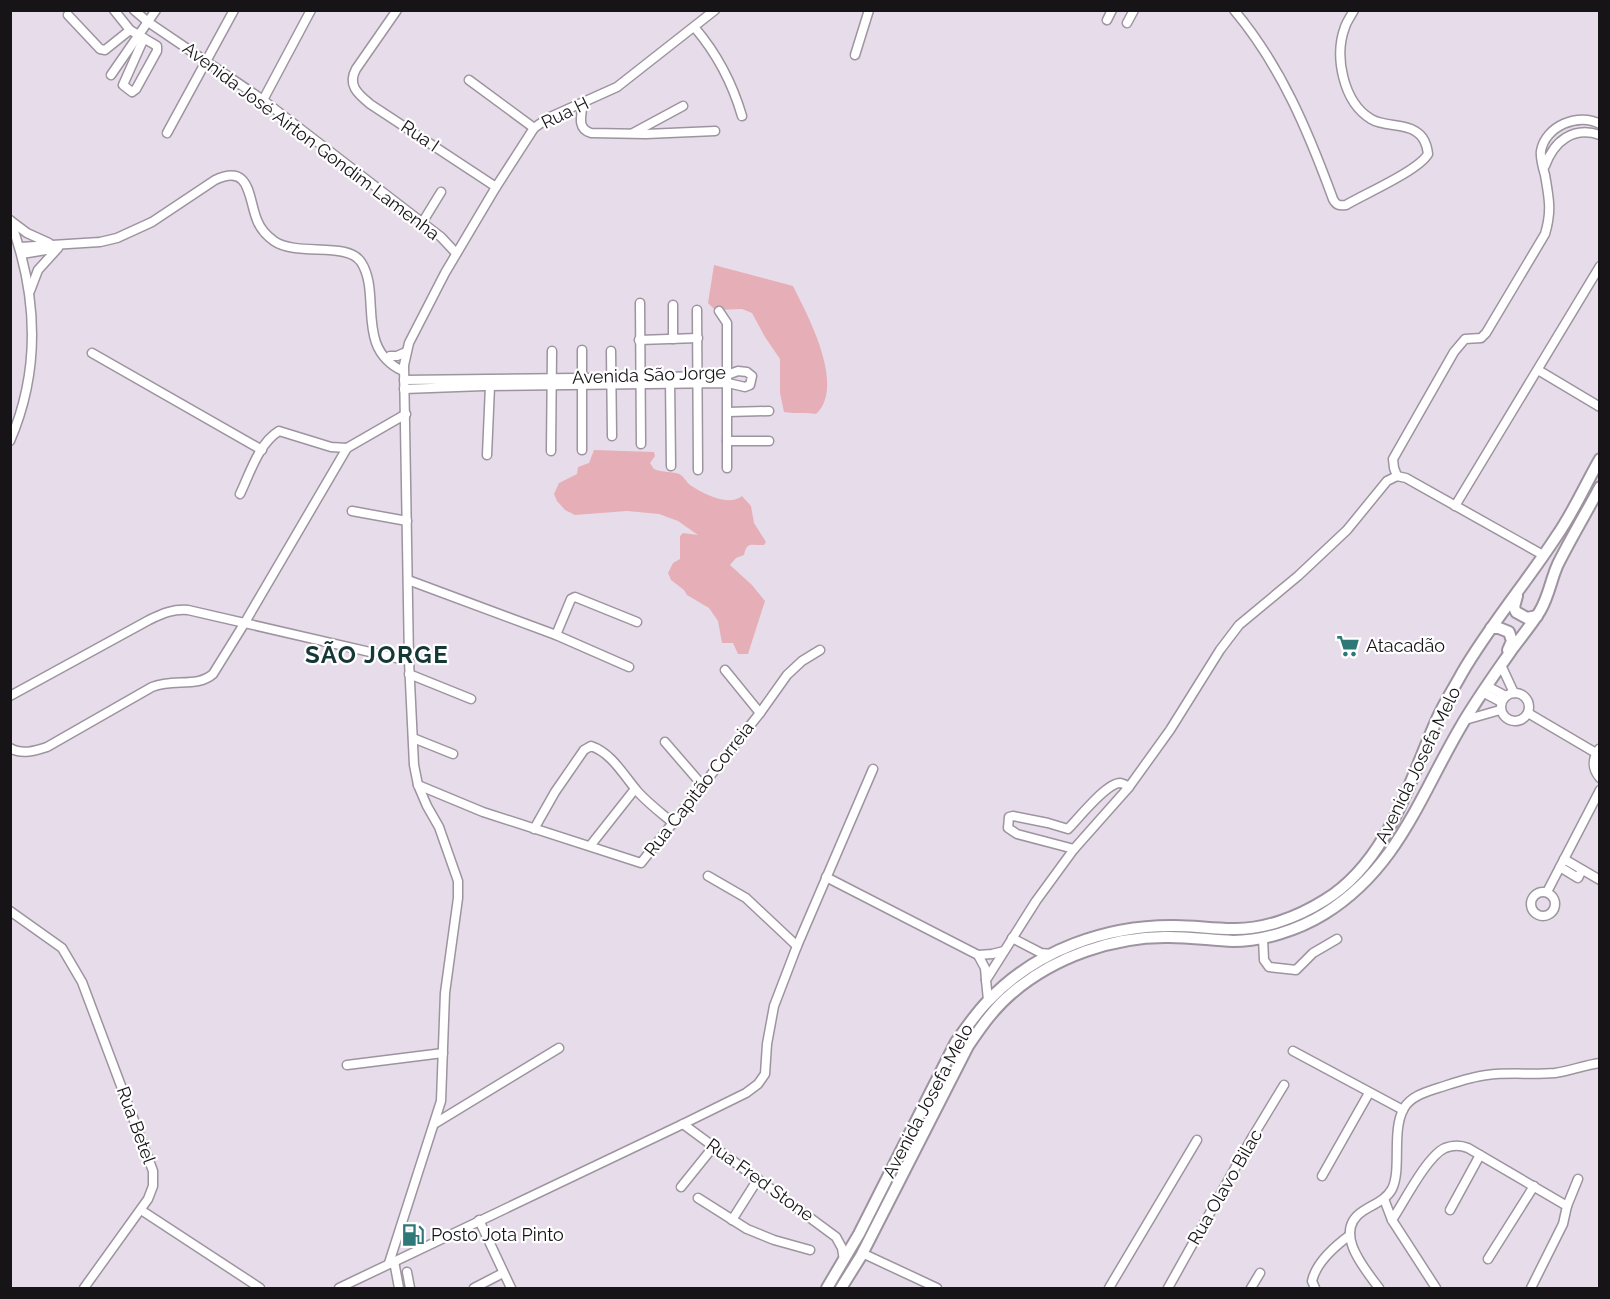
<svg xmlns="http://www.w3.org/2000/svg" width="1610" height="1299" font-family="Raleway,sans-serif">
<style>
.green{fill:#e6afb7}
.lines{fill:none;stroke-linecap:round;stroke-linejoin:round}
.minor-casing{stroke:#9d94a0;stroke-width:11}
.major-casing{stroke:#9d94a0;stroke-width:14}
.minor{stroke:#fff;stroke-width:8}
.major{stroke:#fff;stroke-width:10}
.labels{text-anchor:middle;stroke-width:4.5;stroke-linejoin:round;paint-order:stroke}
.street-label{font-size:18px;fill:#171418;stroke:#fff}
.poi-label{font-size:18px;fill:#171418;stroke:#fff;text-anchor:start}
.district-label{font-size:24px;font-weight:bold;letter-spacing:1.5px;fill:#153837;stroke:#fff}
</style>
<rect width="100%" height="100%" fill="#e7ddea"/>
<g class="green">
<path d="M714,265l79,21c15,30 53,100 23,128 -10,-2 -20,0 -32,-2l-4,-19v-34l-15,-22 -13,-24 -10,-4 -27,1 -7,-7z"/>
<path d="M594,450l60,2 1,4 -5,7 4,6c7,4 22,2 27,6 4,3 5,7 9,10 14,9 38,22 52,11l9,10 3,17 12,19 -2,3c-12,1 -17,-5 -20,10l-8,3 -6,7 22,20 13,16 -17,53h-10l-5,-11h-11l-4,-22 -9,-13 -22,-13 -3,-5 -13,-10 -3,-7 5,-10 7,-4v-23l3,-3 15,2 -20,-14 -19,-7 -32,-3 -52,4 -10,-5 -8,-9 -3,-7 5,-11 18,-9 1,-7 11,-4z"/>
</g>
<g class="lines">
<g class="minor-casing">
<g id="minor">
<path d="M114,10l16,20 27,16v5l-21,38 -4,3 -9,-7 21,-47"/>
<path d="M134,10l14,12 115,78 178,137 15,16"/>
<path d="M397,10l-41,59c-9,16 2,25 14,35l126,83"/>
<path d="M1234,10c47,56 74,121 99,189 3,6 6,7 13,6 18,-11 72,-34 82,-51 -1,-9 -4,-18 -13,-23 -12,-8 -31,-4 -44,-12 -28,-17 -37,-63 -26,-92 2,-6 6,-11 9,-17"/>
<path d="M68,15l32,34 5,1 25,-20"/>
<path d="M1107,20l5,-10"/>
<path d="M1127,23l7,-13"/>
<path d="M695,28c23,27 37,54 47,88"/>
<path d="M855,55l14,-45"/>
<path d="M111,75l45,-65"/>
<path d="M469,80l65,48"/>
<path d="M263,100l48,-90"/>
<path d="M583,104c-2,12 -6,25 8,29l55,1 69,-3"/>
<path d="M167,133l67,-123"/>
<path d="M633,133l50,-27"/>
<path d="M1545,166c9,-25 28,-40 55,-31"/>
<path d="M10,220c27,73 31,149 0,221"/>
<path d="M11,221l16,12 22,10"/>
<path d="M422,223l19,-31"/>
<path d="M20,247l80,-5 17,-4 35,-16 63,-42c36,-17 33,18 42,40 3,8 10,16 17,21 23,16 73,0 87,21 21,32 -7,86 42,109"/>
<path d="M22,254l30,-5"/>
<path d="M30,291l8,-21 20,-22"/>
<path d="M640,303l1,141"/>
<path d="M673,305v34"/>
<path d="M697,310l1,160"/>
<path d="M719,311l8,12v145"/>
<path d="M639,340l59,-2"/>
<path d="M611,351l1,85"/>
<path d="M92,353l170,97"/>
<path d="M390,356h7l9,-4"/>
<path d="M1538,370l62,37"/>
<path d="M404,380l265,-3 58,-2 11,-4 9,1 5,4 -2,9 -5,2 -17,-4 -244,3 -80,3"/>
<path d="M670,380l1,86"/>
<path d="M728,412l41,-1"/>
<path d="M727,441h42"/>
<path d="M582,450v-100"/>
<path d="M551,451l1,-100"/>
<path d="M487,455l3,-69"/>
<path d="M1397,476l-3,-8 -1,-9 61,-107 11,-13 16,-1 5,-5 59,-99c7,-23 4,-36 0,-59 -2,-7 -5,-17 -4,-24 4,-25 38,-39 59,-27"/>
<path d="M240,494c10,-21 19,-51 39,-63l52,16 16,1"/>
<path d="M1455,506l145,-240"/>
<path d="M352,511l55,10"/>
<path d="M408,580l148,55 73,32"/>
<path d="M556,635l15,-36 4,-2 62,25"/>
<path d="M1501,665l13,28"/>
<path d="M725,670l35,43"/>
<path d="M409,674l62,25"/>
<path d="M1487,686l19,10"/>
<path d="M1482,692l19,10"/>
<circle cx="1515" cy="707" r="14"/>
<path d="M10,696l139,-76c14,-7 24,-11 39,-10l221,51"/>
<path d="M1528,713l68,40"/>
<path d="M1465,720l35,-10"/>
<path d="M413,738l40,16"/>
<path d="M665,742l38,44"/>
<path d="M10,748c12,7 25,3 37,-1l105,-60c22,-9 45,1 61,-13l31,-50 103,-176 59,-34"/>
<path d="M1599,749c-7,10 -7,20 1,29"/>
<path d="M418,785l65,27 158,51 119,-150 27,-38 15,-14 18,-11"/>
<path d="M534,829l21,-37 29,-42 7,-4c21,7 33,30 47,46 10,11 23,21 35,31"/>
<path d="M590,846l45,-57"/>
<path d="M1074,849l-57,-15 -9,-6 1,-11 4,-1 35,7 20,6c10,-10 38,-46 52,-46 3,0 7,3 9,4"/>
<path d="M1564,859l36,21"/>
<path d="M1560,867l18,11 4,-8"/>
<path d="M708,876l38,22 51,48"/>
<path d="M826,877l152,78 14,-1 12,-3"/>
<circle cx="1543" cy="904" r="12"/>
<path d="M1547,892l53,-102"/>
<path d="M10,911l52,37 20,34 71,189v15l-5,13 -64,89"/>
<path d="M1012,938l29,15 10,1"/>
<path d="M1263,938l1,22 5,7 27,3 17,-17 24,-14"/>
<path d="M978,955l7,13 1,12"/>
<path d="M988,1000l-2,-20 50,-79 38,-52 55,-62 41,-57 50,-80 19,-25 59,-49 49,-46 40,-49 10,-5 9,2 137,77"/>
<path d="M1293,1051l110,59"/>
<path d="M347,1065l96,-12"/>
<path d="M434,1124l125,-76"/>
<path d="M683,1124l153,113 6,11 2,12"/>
<path d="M1322,1176l47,-83"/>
<path d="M681,1187l33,-41"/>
<path d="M698,1198l49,31 27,11 36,10"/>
<path d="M1384,1199l8,21 44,68"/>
<path d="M141,1210l119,78"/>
<path d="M1450,1210l30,-55"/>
<path d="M479,1220l32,68"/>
<path d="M732,1220l26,-41"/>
<path d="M1392,1220c12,-18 35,-64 53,-72 8,-3 15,-3 23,0l99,58"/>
<path d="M862,1253l75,35"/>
<path d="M1488,1259l46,-73"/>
<path d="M394,1261l5,27"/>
<path d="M389,1263l52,-162 4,-108 13,-95v-17l-19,-54 -12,-21 -9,-21 -4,-20 -5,-104 -5,-296 5,-22 36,-70 51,-86 38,-59 14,-10 69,-31 98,-77"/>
<path d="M407,1272l3,16"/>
<path d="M339,1288l344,-164 63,-31 12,-9 7,-10 2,-30 7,-38 23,-60 76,-177"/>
<path d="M474,1288l29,-15"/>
<path d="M1109,1288l88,-148"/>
<path d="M1168,1288l85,-152 31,-51"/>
<path d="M1251,1288l9,-15"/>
<path d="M1315,1288l-3,-7c4,-18 23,-35 38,-46"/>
<path d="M1379,1288c-15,-20 -47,-57 -16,-77 11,-7 23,-11 29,-22 10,-20 -1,-58 12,-81 7,-12 22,-16 34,-20 16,-5 32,-11 49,-13 22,-3 45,0 68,-2 15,-2 29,-8 45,-10"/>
<path d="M1531,1288l32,-64 4,-18 11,-27"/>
</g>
</g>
<g class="major-casing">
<g id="major">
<path d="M1517,596l-3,11 2,5 11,6 10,-2"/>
<path d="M1491,628h8l10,4 3,9 -4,9"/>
<path d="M827,1288l32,-54 97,-192c10,-14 20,-29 32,-41 48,-51 119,-76 187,-75 19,0 38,3 57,3 32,1 66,-12 93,-29 63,-39 84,-118 112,-181 7,-16 17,-31 25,-46 28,-48 64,-90 94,-136 17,-24 29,-52 44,-78"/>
<path d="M841,1288l20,-32 107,-210c13,-19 26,-38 44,-53 42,-36 102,-57 157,-56 21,0 42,3 64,4 30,0 65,-11 91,-27 73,-45 95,-116 136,-186 16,-28 35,-54 53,-80 9,-12 19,-24 27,-37 9,-15 11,-32 18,-47 13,-26 28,-51 42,-77"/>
</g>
</g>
<use href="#minor" class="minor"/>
<use href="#major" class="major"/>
</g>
<defs>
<g id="supermarket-bare" transform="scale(1.8)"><path d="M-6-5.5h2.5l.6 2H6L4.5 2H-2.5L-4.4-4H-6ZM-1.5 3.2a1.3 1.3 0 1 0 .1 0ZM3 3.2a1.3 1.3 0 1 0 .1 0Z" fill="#2f7878" stroke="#fff" stroke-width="2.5" paint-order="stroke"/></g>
<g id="fuel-bare" transform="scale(1.8)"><path d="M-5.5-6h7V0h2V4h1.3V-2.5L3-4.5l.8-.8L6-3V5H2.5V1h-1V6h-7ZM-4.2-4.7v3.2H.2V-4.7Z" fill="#2f7878" stroke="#fff" stroke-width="2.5" paint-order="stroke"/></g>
</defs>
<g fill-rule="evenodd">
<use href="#supermarket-bare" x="1348" y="646"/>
<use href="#fuel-bare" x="413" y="1235"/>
</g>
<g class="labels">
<g class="street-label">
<text transform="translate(565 113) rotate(-26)" y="6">Rua H</text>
<text transform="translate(420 136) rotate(34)" y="6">Rua I</text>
<text transform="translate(311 141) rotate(37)" y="6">Avenida José Aírton Gondim Lamenha</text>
<text transform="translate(649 375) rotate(-2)" y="6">Avenida São Jorge</text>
<text transform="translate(1418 765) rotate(-64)" y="6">Avenida Josefa Melo</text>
<text transform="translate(699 789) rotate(-52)" y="6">Rua Capitão Correia</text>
<text transform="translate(928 1101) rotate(-62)" y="6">Avenida Josefa Melo</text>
<text transform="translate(136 1125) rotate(70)" y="6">Rua Betel</text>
<text transform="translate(760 1180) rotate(36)" y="6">Rua Fred Stone</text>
<text transform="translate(1225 1187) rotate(-60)" y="6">Rua Olavo Bilac</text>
</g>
<g class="poi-label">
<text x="1366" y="652">Atacadão</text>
<text x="431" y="1241">Posto Jota Pinto</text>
</g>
<g class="district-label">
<text x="377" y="663">SÃO JORGE</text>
</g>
</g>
<rect width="1610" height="1299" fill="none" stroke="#171418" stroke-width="24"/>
</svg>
